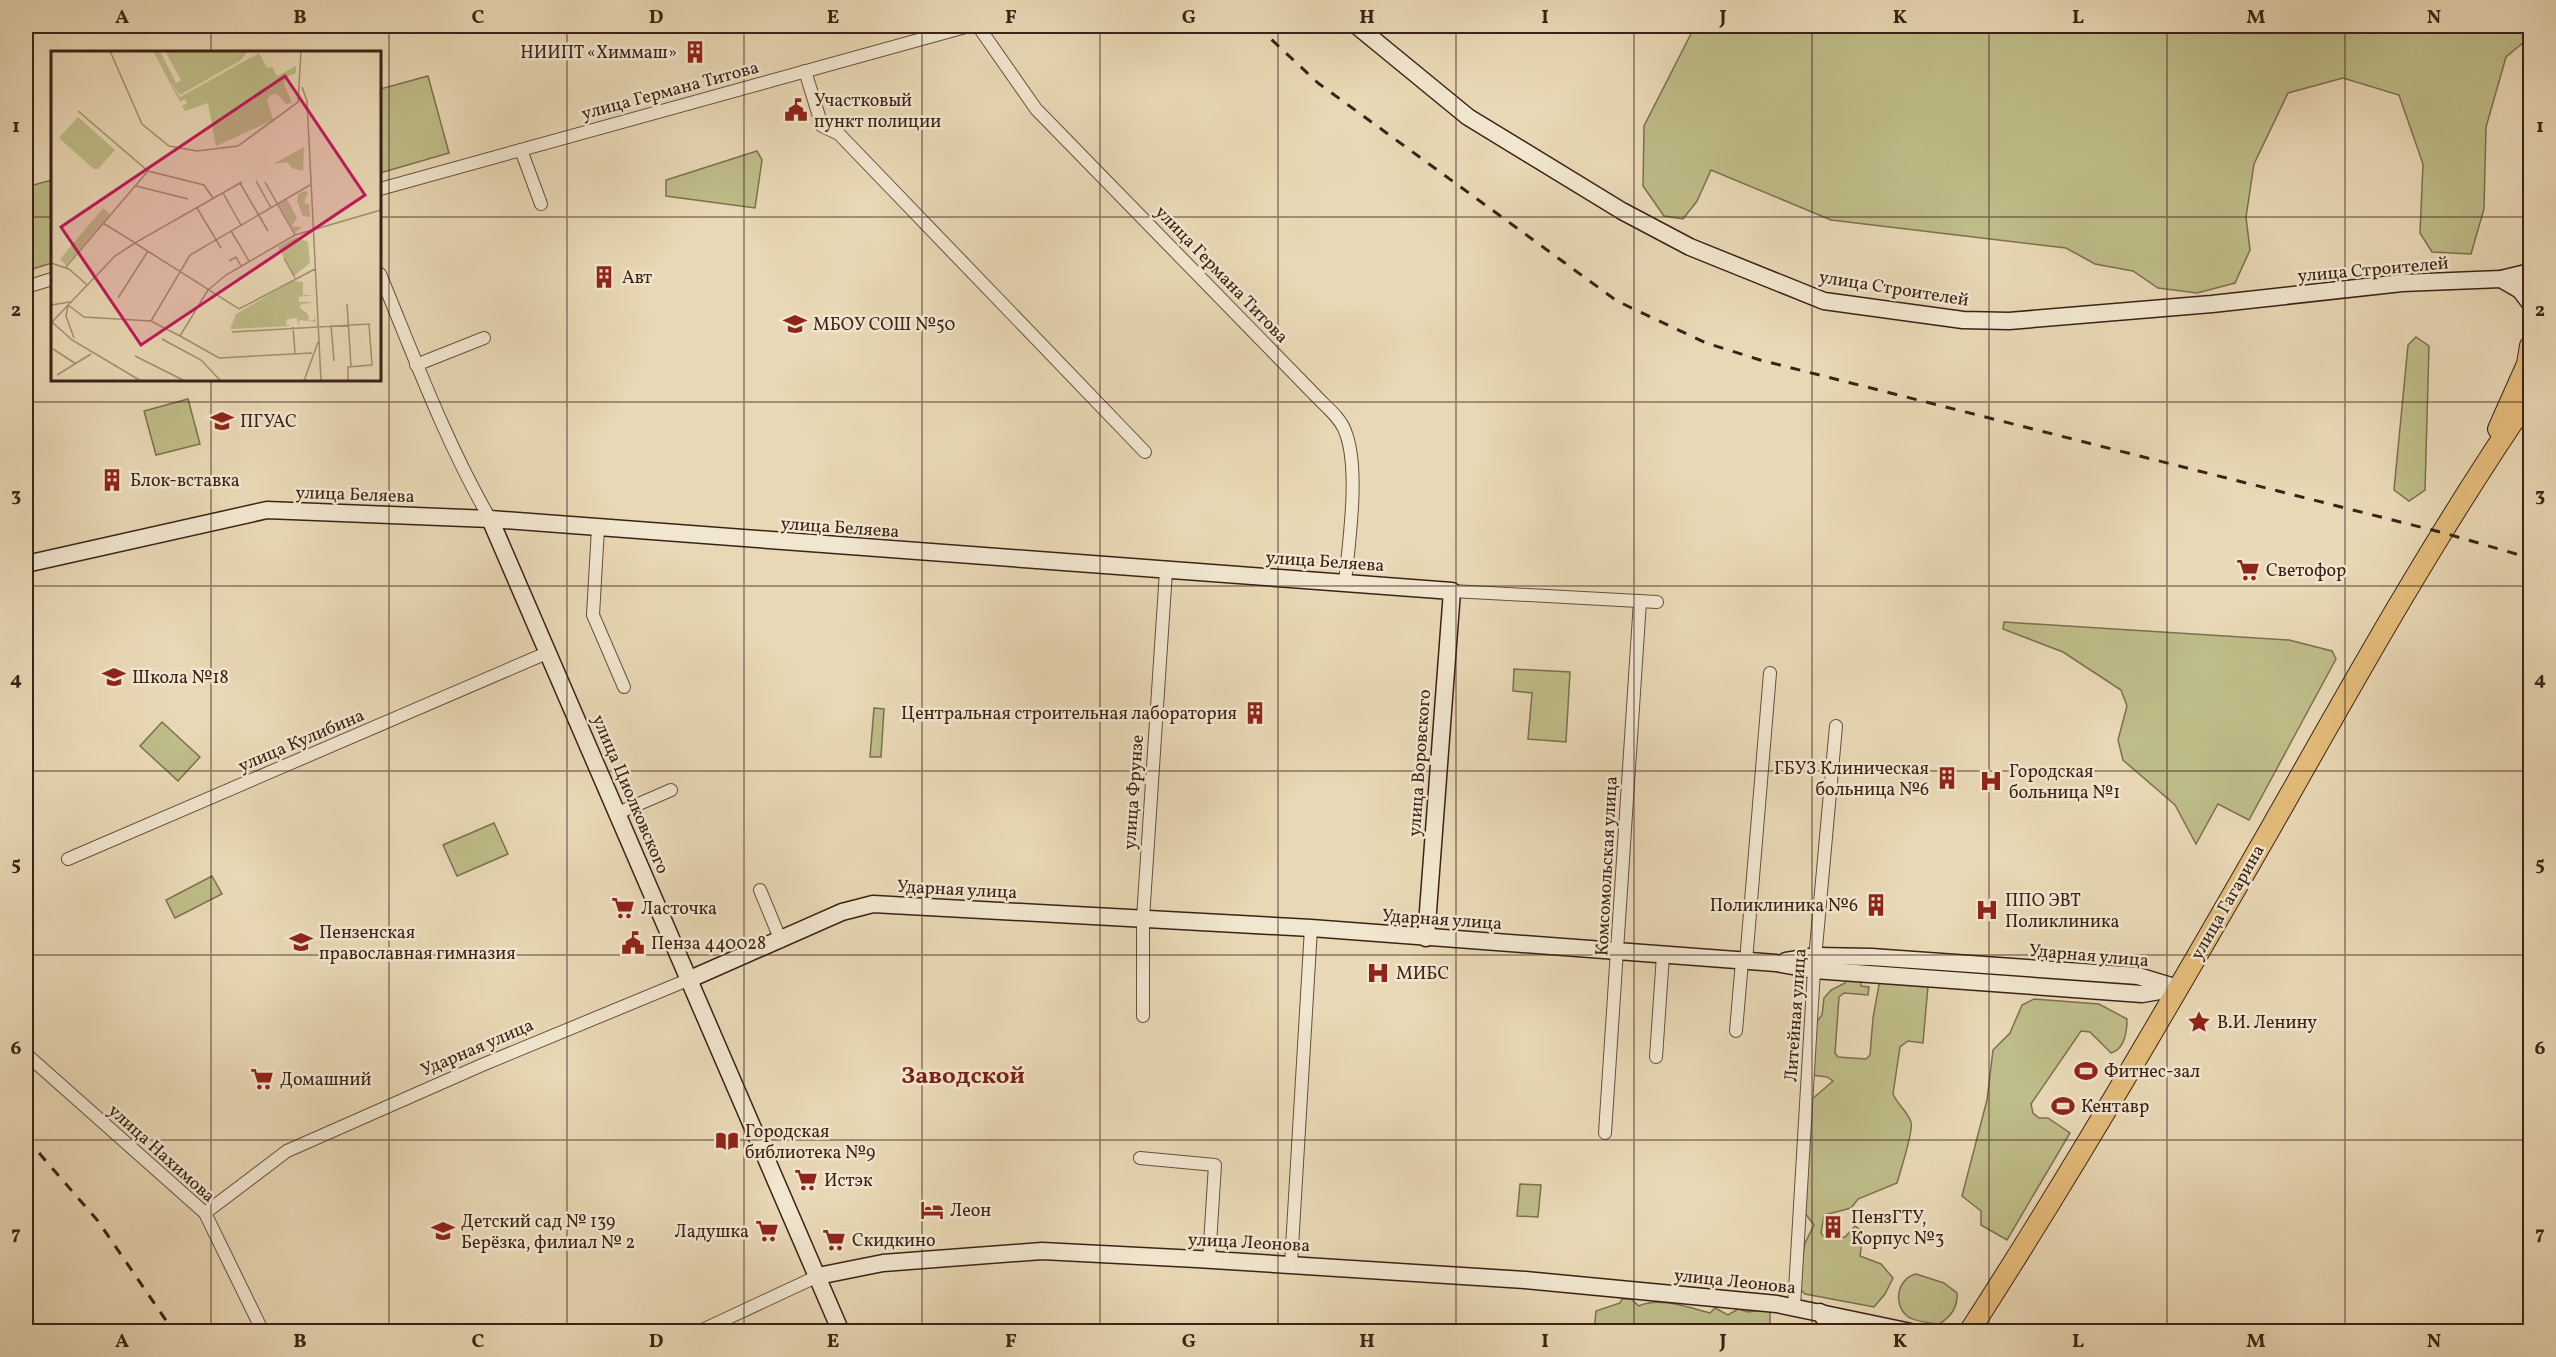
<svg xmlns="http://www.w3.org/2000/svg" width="2556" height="1357" font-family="Vollkorn,serif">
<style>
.green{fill:#bebc88;stroke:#7c6f4f;stroke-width:1.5}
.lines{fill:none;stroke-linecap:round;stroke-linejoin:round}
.street-casing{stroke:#66503e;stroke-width:14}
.secondary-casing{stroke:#3b2216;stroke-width:19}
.primary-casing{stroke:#3b2216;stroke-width:22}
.street{stroke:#f1e6cf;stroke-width:12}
.secondary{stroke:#f1e6cf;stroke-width:16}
.primary{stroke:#e4bc7a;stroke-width:20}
.rail{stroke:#3b2216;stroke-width:3;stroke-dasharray:10 10;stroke-linecap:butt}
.grid{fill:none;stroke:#3b2216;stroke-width:1.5;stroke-opacity:0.55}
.labels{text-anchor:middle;stroke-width:5;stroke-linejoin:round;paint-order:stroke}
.poi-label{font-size:18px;fill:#3b2216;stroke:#f1e6cf;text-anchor:start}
.street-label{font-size:18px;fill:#3b2216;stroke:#f1e6cf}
.district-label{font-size:24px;font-weight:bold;fill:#7a1f14;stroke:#f1e6cf}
.inset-road{fill:none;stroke:#a38f75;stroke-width:1.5}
.view{fill:#c2185b;fill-opacity:0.15;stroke:#c2185b;stroke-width:3}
.inset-edge{fill:none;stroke:#3b2216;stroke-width:3}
.neatline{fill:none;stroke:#3b2216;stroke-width:2}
.grid-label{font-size:20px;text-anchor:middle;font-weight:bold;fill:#3b2216}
</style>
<rect width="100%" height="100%" fill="#e9d8b5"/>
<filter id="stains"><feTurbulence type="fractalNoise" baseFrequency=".00333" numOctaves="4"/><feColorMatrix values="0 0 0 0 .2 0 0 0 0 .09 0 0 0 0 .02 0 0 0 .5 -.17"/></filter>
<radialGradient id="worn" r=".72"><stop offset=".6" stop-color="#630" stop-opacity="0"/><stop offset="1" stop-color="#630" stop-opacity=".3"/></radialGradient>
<g class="green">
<path d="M1695,26h835v11l-24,20 -20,70 -2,82 -13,45 -39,-2 -12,-19 3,-69 -24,-69 -56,-17 -55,15 -34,71 -8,53 4,33 -15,33 -38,10 -39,-5 -25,-17 -38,-7 -29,-16 -235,-28 -120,-50 -14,31 -14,18 -19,-3 -21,-30 1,-60z"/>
<path d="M428,76l21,77 -69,20v-84z"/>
<path d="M757,151l5,9 -7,48 -89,-12v-16z"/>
<path d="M52,180v83l-26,8v-84z"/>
<path d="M2416,337l13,9 -4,144 -16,11 -15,-11 14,-145z"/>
<path d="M188,399l12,45 -44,11 -12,-44z"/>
<path d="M2004,622l285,18 43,11 4,8 -87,161 -31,-16 -22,40 -21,-39 -52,-45 -5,-20 9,-34 -6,-16 -58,-38 -60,-23z"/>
<path d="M1514,669l56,3 -4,70 -38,-3 4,-46 -19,-2z"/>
<path d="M874,708l10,1 -3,48h-11z"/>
<path d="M162,722l38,35 -22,24 -38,-35z"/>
<path d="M494,823l14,31 -51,22 -14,-31z"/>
<path d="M212,876l10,18 -47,24 -9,-18z"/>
<path d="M1849,974l13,1 -1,11 8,1 -1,8 -24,-2 -5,4 -4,56 3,4 28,2 4,-4 3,-37 7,-39 48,7 -5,57 -15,-2 -8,6 -7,47c5,11 14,17 18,28 3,8 -11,50 -14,61l-39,16 -7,9 -27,7 -3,18 5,6 19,-2 10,-11c11,6 6,19 5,30l21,8 12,14 -8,16 -11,13 -69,-13 -7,-7 7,-44 9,-18 -10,-13 7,-112 22,-19 -6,-4 -15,-2 3,-51 7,-9 2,-17 7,-8 14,-7z"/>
<path d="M2034,999l65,5 28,15c0,12 -2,30 -16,34l-21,-21 -9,-1 -50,73 2,9 6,5h9l22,15 -63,107 -26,-15v-14l-19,-15 25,-96 6,-50 17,-17 12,-28z"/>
<path d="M1520,1184l21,1 -3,32 -21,-1z"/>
<path d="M1916,1274l28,9 13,10c1,14 -6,24 -18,31 -10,-1 -24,-2 -32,-8 -15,-13 -9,-38 9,-42z"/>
<path d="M1622,1299h9l8,7c19,-10 51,2 71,7l5,-5 13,7 10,-6 10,3 22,-3v19l25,3 -201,1 2,-21 24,-8z"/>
</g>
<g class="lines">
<g class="street-casing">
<g id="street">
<path d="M978,26l58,83 279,286c10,11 25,22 30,36 15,36 4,111 0,151"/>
<path d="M805,71l17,55 17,8 306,318"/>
<path d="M521,150l20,54"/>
<path d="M380,189l589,-163"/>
<path d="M380,274c34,82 65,167 110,245"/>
<path d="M26,287l26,-8"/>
<path d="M416,365l68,-27"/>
<path d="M598,528l-5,87 31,72"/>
<path d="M1452,591l205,11"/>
<path d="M618,813l53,-23"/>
<path d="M68,859l481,-207"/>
<path d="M760,890l21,51"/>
<path d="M1746,961l24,-288"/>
<path d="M1143,1016v-98l23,-347"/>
<path d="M1736,1031l6,-70"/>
<path d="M26,1054l179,159 58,119"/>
<path d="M1656,1057l7,-102"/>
<path d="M1605,1133l35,-532"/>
<path d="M1140,1158l75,7 -6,95"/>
<path d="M205,1213l82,-62 195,-86 208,-86"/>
<path d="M1291,1264l20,-336"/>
<path d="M1794,1307l20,-337 22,-244"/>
<path d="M698,1332l120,-56"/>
</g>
</g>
<g class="secondary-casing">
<g id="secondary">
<path d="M1357,26l111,91 154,94 68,36 134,54 139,19 46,1 203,-17 190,-21 99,-4 29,-7"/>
<path d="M2501,279l19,11 10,13"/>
<path d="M490,519l351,813"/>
<path d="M26,564l241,-54 223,9 962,72 -26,347"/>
<path d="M1786,961l31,-5 54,1 267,19 33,10"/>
<path d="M690,979l152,-67 31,-8 438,24 465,35 38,7 328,24 35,-6"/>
<path d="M818,1276l65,-13 159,-12 155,8 328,21 252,24 134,28"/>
<path d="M1820,1312l13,20"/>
</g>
</g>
<g class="primary-casing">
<g id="primary">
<path d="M2498,429l29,-65 3,-18"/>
<path d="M1969,1332c107,-166 206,-337 304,-508 82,-145 163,-290 257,-427"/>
</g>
</g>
<use href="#street" class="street"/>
<use href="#secondary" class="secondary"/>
<use href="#primary" class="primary"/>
<g class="rail">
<path d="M1257,26l61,57 299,218 89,42 54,17 684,173 86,25"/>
<path d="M26,1138l72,83 76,111"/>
</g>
</g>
<path class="grid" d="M211,26v26M389,26v1306M567,26v1306M744,26v1306M922,26v1306M1100,26v1306M1278,26v1306M1456,26v1306M1634,26v1306M1812,26v1306M1989,26v1306M2167,26v1306M2345,26v1306M26,217h26M380,217h2150M211,380v952M26,402h2504M26,586h2504M26,771h2504M26,955h2504M26,1140h2504"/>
<defs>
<g id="building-bare" transform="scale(1.8)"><path d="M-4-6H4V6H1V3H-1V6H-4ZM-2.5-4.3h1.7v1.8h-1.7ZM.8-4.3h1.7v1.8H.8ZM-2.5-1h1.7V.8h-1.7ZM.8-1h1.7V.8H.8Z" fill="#8f2418" stroke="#f1e6cf" stroke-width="2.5" paint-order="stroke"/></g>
<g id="civic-bare" transform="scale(1.8)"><path d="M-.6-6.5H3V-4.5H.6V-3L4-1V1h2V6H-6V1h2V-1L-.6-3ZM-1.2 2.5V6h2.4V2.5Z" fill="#8f2418" stroke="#f1e6cf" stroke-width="2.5" paint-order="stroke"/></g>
<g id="school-bare" transform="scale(1.8)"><path d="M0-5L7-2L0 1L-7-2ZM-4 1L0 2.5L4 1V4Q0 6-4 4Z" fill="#8f2418" stroke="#f1e6cf" stroke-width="2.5" paint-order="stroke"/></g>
<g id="university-bare" transform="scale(1.8)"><path d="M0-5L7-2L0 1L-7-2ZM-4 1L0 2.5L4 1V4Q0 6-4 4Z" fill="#8f2418" stroke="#f1e6cf" stroke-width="2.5" paint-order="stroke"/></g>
<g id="supermarket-bare" transform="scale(1.8)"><path d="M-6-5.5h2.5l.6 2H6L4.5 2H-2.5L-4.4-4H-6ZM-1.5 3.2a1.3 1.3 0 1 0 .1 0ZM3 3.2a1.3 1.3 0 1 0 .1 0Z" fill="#8f2418" stroke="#f1e6cf" stroke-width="2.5" paint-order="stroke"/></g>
<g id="hospital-bare" transform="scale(1.8)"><path d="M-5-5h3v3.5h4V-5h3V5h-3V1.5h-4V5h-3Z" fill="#8f2418" stroke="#f1e6cf" stroke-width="2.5" paint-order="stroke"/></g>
<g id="sight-bare" transform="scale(1.8)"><path d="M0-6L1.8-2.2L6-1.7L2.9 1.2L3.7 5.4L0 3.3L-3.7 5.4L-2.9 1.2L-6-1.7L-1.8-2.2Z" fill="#8f2418" stroke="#f1e6cf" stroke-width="2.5" paint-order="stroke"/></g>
<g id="stadium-bare" transform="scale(1.8)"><path d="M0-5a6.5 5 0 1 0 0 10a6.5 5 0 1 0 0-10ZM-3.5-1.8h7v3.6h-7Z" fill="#8f2418" stroke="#f1e6cf" stroke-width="2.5" paint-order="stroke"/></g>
<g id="library-bare" transform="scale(1.8)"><path d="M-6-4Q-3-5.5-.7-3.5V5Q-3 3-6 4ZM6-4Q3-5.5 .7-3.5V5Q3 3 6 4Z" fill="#8f2418" stroke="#f1e6cf" stroke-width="2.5" paint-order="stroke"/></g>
<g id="hotel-bare" transform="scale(1.8)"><path d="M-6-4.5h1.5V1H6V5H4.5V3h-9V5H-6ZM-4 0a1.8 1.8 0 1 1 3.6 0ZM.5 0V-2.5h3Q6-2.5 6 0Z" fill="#8f2418" stroke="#f1e6cf" stroke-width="2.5" paint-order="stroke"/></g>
</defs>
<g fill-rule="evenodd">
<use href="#building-bare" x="695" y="52"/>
<use href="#civic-bare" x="796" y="110"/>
<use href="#building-bare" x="604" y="277"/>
<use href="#school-bare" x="795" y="324"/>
<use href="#university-bare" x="222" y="421"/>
<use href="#building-bare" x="112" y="480"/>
<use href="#supermarket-bare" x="2248" y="570"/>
<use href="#school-bare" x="114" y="677"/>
<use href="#building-bare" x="1255" y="713"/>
<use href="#building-bare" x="1947" y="778"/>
<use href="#hospital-bare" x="1991" y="781"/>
<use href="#building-bare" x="1876" y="905"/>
<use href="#supermarket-bare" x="623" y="908"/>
<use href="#hospital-bare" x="1987" y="910"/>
<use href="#school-bare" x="301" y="942"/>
<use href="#civic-bare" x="633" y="943"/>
<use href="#hospital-bare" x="1378" y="973"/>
<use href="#sight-bare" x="2199" y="1022"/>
<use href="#stadium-bare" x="2086" y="1071"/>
<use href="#supermarket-bare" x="262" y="1079"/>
<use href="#stadium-bare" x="2063" y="1106"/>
<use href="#library-bare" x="727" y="1141"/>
<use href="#supermarket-bare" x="806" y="1180"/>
<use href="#hotel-bare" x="932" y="1210"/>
<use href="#building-bare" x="1833" y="1227"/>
<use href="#school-bare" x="443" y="1231"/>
<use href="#supermarket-bare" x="767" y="1231"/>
<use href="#supermarket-bare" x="834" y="1240"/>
</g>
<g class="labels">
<g class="poi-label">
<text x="677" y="58" text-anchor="end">НИИПТ «Химмаш»</text>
<text x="814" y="106">Участковый<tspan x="814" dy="21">пункт полиции</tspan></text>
<text x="622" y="283">Авт</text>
<text x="813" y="330">МБОУ СОШ №50</text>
<text x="240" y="427">ПГУАС</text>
<text x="130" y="486">Блок-вставка</text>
<text x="2266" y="576">Светофор</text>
<text x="132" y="683">Школа №18</text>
<text x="1237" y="719" text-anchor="end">Центральная строительная лаборатория</text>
<text x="1929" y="774" text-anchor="end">ГБУЗ Клиническая<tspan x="1929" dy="21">больница №6</tspan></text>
<text x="2009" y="777">Городская<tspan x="2009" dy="21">больница №1</tspan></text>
<text x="2005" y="906">ППО ЭВТ<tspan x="2005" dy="21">Поликлиника</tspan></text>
<text x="1858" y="911" text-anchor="end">Поликлиника №6</text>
<text x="641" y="914">Ласточка</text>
<text x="319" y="938">Пензенская<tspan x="319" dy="21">православная гимназия</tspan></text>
<text x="651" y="949">Пенза 440028</text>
<text x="1396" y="979">МИБС</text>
<text x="2217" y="1028">В.И. Ленину</text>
<text x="2104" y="1077">Фитнес-зал</text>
<text x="280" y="1085">Домашний</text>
<text x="2081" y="1112">Кентавр</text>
<text x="745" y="1137">Городская<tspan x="745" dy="21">библиотека №9</tspan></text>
<text x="824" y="1186">Истэк</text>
<text x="950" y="1216">Леон</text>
<text x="1851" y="1223">ПензГТУ,<tspan x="1851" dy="21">Корпус №3</tspan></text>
<text x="461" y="1227">Детский сад № 139<tspan x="461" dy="21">Берёзка, филиал № 2</tspan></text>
<text x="749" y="1237" text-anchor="end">Ладушка</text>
<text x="852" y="1246">Скидкино</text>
</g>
<g class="street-label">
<text transform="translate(670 90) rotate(-15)" y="6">улица Германа Титова</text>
<text transform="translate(2373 269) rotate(-5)" y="6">улица Строителей</text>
<text transform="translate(1222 274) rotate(46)" y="6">улица Германа Титова</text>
<text transform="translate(1894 288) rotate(9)" y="6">улица Строителей</text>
<text transform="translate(355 494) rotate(2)" y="6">улица Беляева</text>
<text transform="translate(840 527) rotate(4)" y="6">улица Беляева</text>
<text transform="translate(1325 561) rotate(4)" y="6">улица Беляева</text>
<text transform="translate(301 740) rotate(-23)" y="6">улица Кулибина</text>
<text transform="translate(1419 763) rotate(-86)" y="6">улица Воровского</text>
<text transform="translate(1133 792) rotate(-86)" y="6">улица Фрунзе</text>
<text transform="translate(631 794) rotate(67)" y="6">улица Циолковского</text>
<text transform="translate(1606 866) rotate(-87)" y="6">Комсомольская улица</text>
<text transform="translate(957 889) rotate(3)" y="6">Ударная улица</text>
<text transform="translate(2227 902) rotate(-60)" y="6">улица Гагарина</text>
<text transform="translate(1442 919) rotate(4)" y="6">Ударная улица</text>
<text transform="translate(2089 955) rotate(5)" y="6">Ударная улица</text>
<text transform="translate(1795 1015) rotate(-86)" y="6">Литейная улица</text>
<text transform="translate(477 1047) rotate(-23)" y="6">Ударная улица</text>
<text transform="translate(162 1153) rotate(42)" y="6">улица Нахимова</text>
<text transform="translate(1249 1242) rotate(3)" y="6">улица Леонова</text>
<text transform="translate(1735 1281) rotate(6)" y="6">улица Леонова</text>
</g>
<g class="district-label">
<text x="963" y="1083">Заводской</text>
</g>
</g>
<g transform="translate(51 51)">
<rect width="330" height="330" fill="#e9d8b5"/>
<path d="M102,0h7l16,32 5,-3 -16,-29h93l-11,1 -6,8 -61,35 -11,-15 11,17 79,-44 8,15 5,-1 5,9 19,-10v7l-10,4 -2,7 8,19 -6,1 -9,-10 -6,1 -4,5 6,20 -57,26 -8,-43 -23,8 -3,-5 5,-3 -2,-4 -5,3zM27,66l37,33 -17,19h-4l-35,-31zM253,96l-1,24 -11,-3 -5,-6 -14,2zM253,140l4,1 -4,11 5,1 1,13 -7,-1 -6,-15 1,-7zM236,148l10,19 -5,8 10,1 -7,6 -17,-30zM52,157l7,6 -44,51 -6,-6zM245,186l12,5 2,21 -16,13 -16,-29zM242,230l10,1v13h11l-15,2v5h15l-14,3v3l8,6 1,7 5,-1 1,-6 1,12 -1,-4 -15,-2 -2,5 -1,-7 -10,1 -1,6 6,1 -62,3 6,-15z" fill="#bebc88"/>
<path class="inset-road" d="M59,0l32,73 27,22 28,5 41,-5 60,-44 3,-51M251,36l5,14 14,280M27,60l70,60 56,14 9,13M205,130l15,27M214,131l30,53M189,132l28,48M85,135l52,13M172,142l18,32M146,157l24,40M52,172l32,20 107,-61M180,180l18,30M233,207l11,20M178,210l7,-4 5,9M0,212l18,6 18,16M14,217l83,-97M157,239l18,-15 69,-40 86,-25M67,247l30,-47M296,253l4,62M0,254l19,-3M17,254l16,12 67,4 29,15 28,-46M17,255l-2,10 8,22M100,270l39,-66 120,-70M1,271l20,18 69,41M0,272l64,-67 20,-13 104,66 76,-40M280,274l3,36M242,276l2,26M181,281l137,-8 3,41 -24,2v14M129,285l39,22 93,-5M111,288l39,21 20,21M2,298l23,15M84,305l50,25M6,324l34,-21M253,330l14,-39"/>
<path class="view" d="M234,25l80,119 -224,150 -80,-118z"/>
<rect width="330" height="330" class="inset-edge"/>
</g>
<rect width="2556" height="1357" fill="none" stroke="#e9d8b5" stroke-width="66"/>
<rect x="33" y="33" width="2490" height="1291" class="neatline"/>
<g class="grid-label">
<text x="122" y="23">A</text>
<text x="300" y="23">B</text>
<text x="478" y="23">C</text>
<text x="656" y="23">D</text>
<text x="833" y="23">E</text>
<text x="1011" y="23">F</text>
<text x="1189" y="23">G</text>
<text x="1367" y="23">H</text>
<text x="1545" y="23">I</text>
<text x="1723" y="23">J</text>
<text x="1900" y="23">K</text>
<text x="2078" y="23">L</text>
<text x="2256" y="23">M</text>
<text x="2434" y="23">N</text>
<text x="16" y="132">1</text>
<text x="2540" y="132">1</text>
<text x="16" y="316">2</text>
<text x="2540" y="316">2</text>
<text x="16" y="501">3</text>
<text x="2540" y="501">3</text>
<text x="16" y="685">4</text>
<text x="2540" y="685">4</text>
<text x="16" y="870">5</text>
<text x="2540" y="870">5</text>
<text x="16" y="1054">6</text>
<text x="2540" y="1054">6</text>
<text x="16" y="1239">7</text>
<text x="2540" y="1239">7</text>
<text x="122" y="1347">A</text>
<text x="300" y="1347">B</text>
<text x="478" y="1347">C</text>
<text x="656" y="1347">D</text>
<text x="833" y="1347">E</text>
<text x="1011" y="1347">F</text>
<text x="1189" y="1347">G</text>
<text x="1367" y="1347">H</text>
<text x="1545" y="1347">I</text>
<text x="1723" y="1347">J</text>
<text x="1900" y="1347">K</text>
<text x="2078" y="1347">L</text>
<text x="2256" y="1347">M</text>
<text x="2434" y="1347">N</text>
</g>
<rect width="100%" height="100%" filter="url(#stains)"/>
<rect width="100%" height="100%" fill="url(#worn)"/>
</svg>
